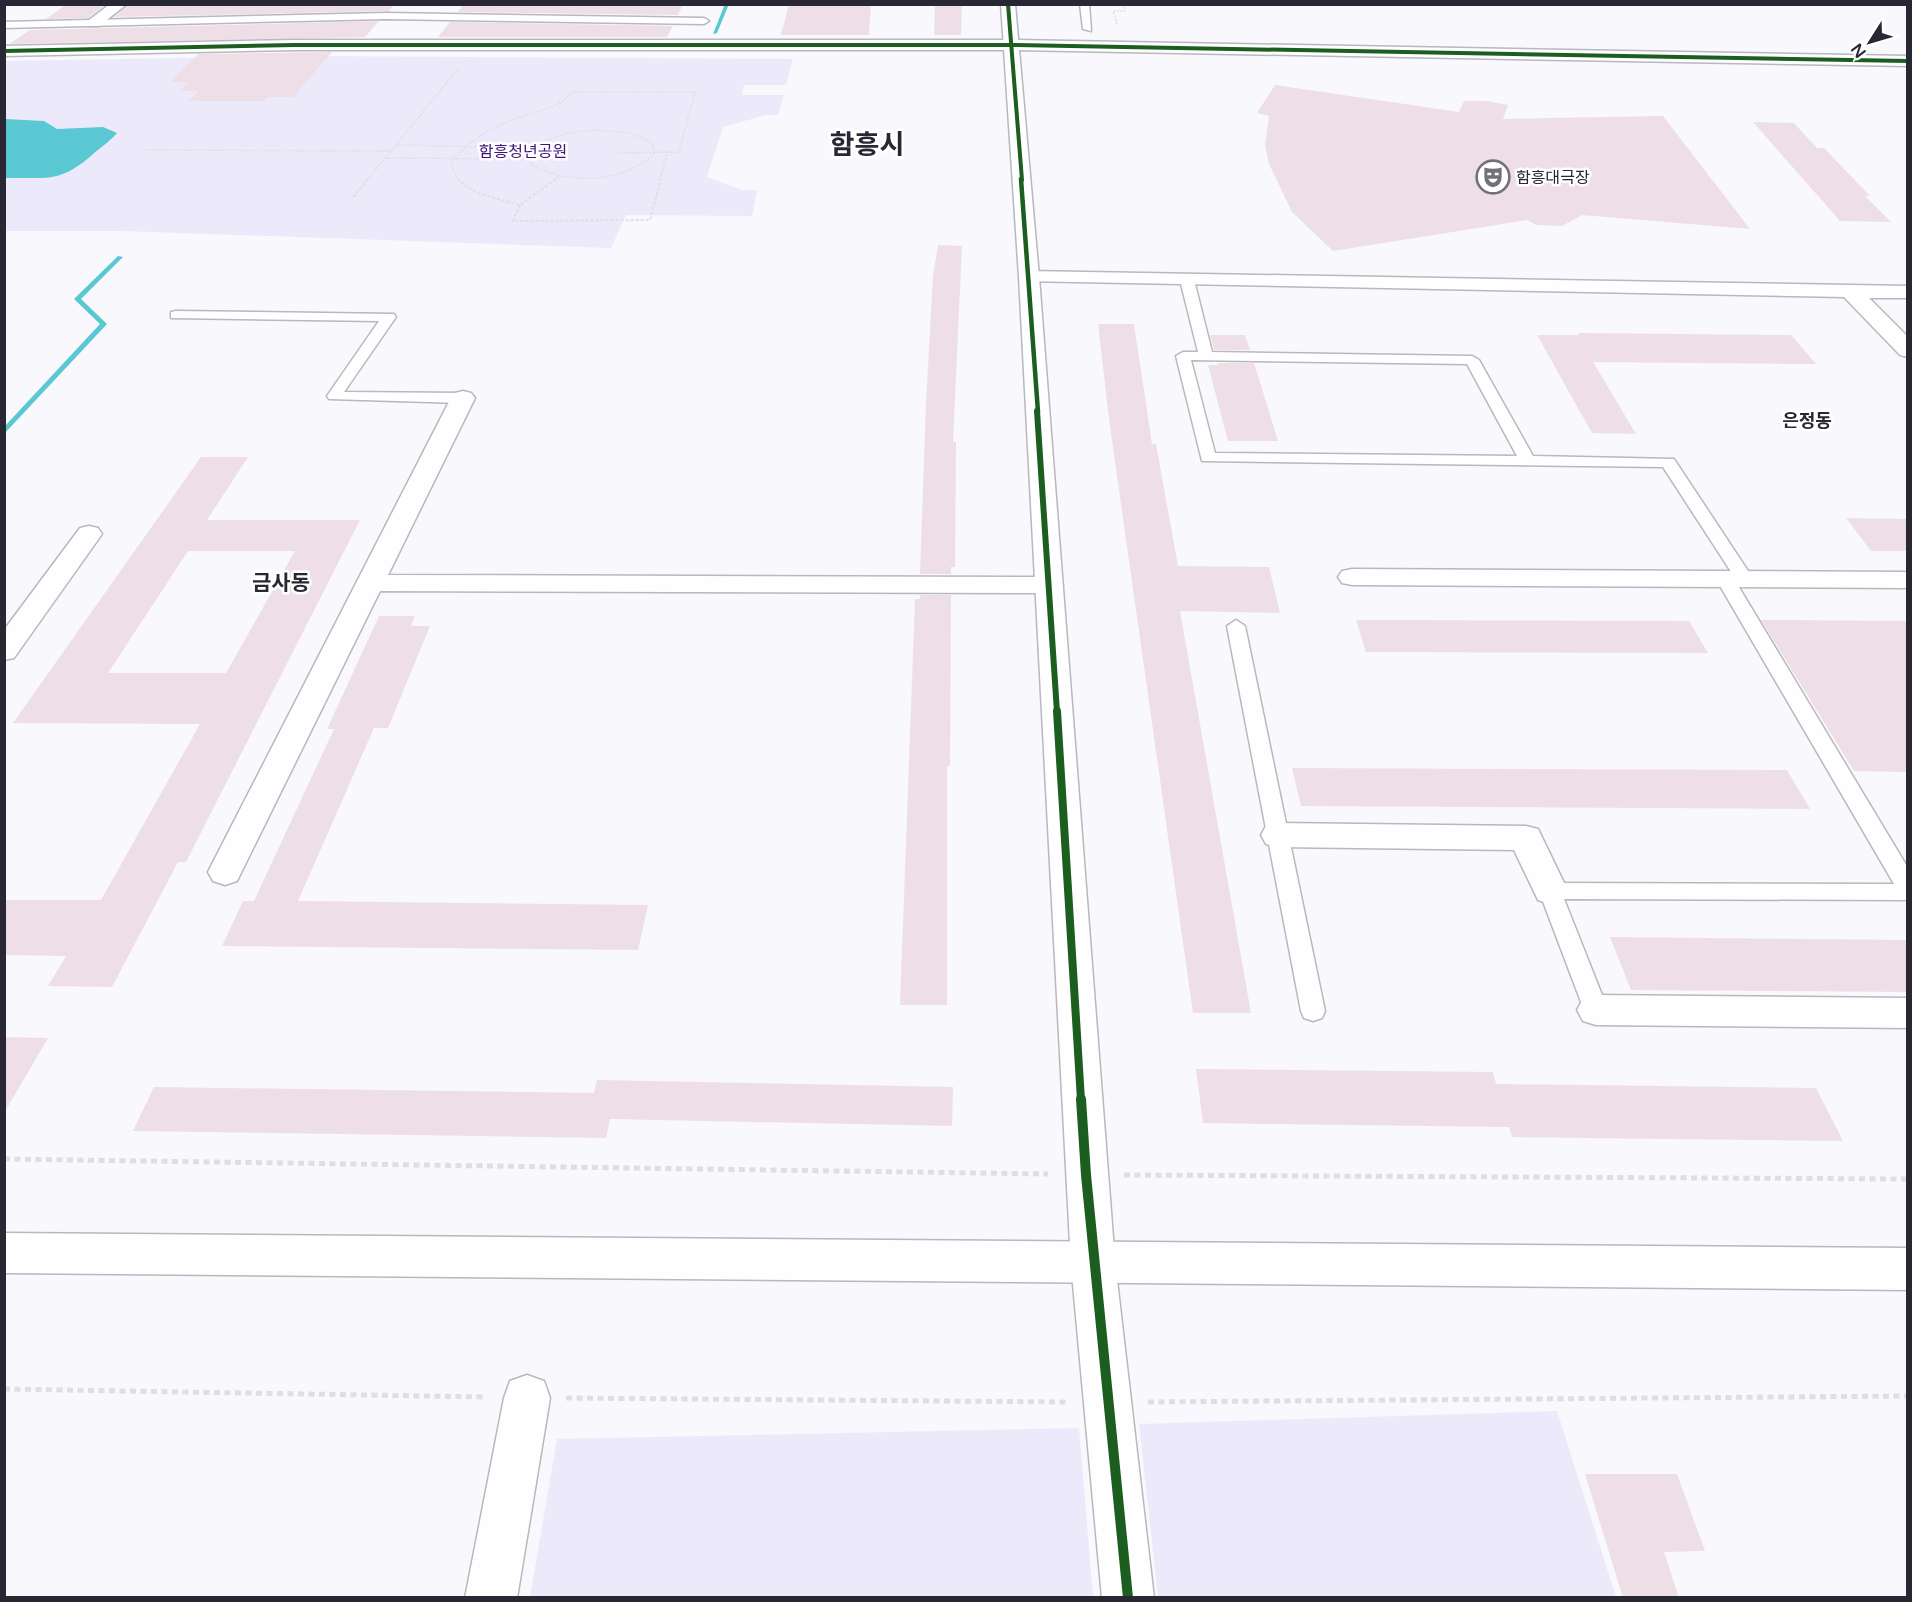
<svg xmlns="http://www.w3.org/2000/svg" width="1912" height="1602" font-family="'Varela Round','Noto Sans KR',sans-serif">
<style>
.green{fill:#ece9fb}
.water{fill:#59c8d3}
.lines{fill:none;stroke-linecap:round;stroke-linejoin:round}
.stream{fill:#59c8d3;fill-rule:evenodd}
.building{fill:#eedfe7;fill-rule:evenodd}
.lane-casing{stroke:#b9b7bf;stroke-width:3}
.street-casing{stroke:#b9b7bf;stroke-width:3}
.secondary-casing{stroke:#b9b7bf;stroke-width:3}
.highway-casing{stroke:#b9b7bf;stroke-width:3}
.path-far2{stroke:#dfdee1;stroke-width:1.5;stroke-dasharray:2 1.5;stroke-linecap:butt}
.path-far1{stroke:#dfdee1;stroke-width:2;stroke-dasharray:3 2;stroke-linecap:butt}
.path{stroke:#dfdee1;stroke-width:5;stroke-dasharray:6 4.5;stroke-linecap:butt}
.lane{fill:#fefeff;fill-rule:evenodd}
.street{fill:#fefeff;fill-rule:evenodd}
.secondary{fill:#fefeff;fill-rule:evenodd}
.highway{fill:#fefeff;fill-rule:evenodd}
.cycleway-far4-casing{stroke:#fff;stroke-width:5}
.cycleway-far3-casing{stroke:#fff;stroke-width:7}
.cycleway-far2-casing{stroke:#fff;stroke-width:9}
.cycleway-far1-casing{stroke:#fff;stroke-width:12}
.cycleway-casing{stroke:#fff;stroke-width:14}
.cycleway-far4{stroke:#1b5e20;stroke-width:4}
.cycleway-far3{stroke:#1b5e20;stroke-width:4.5}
.cycleway-far2{stroke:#1b5e20;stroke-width:6}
.cycleway-far1{stroke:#1b5e20;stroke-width:8}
.cycleway{stroke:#1b5e20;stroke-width:10}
.labels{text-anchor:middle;stroke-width:5;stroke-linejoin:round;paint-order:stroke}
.far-park-label{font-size:16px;fill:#3c1775;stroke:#fff}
.far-poi-label{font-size:16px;fill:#2a2734;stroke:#fff;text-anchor:start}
.far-neighbourhood-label{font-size:18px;font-weight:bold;fill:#2a2734;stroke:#fff}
.neighbourhood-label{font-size:21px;font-weight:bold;fill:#2a2734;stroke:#fff}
.far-town-label{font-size:27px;font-weight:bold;fill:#2a2734;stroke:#fff}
</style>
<rect width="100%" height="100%" fill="#f9f8fc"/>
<g class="green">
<path d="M303,56l490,3 -7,26h-42l-2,10h42l-6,20h-12l-43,12 -16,50 35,13h15l-5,26 -126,-1 -15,33 -490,-17h-116l-1,-170z"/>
<path d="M1557,1411l59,186h-458l-19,-173z"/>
<path d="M1079,1428l14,169h-563l27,-158z"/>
</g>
<path class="water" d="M5,119l39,2 13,8 46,-2 14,6c-7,8 -17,15 -25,22 -33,29 -46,22 -87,23z"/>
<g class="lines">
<g class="stream">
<path d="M725,4h4l-12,29 -4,1z"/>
<path d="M118,256l5,1 -42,42 26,25 -103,110v-7l96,-103 -26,-25z"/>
</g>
</g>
<g class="building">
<path d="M67,4h39l-18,14 -42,1z"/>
<path d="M129,4h265l-5,7 -275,6z"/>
<path d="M463,4h220l-5,11 -220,-3z"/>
<path d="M789,4h82l-2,31h-88z"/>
<path d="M935,4h27l-1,31h-27z"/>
<path d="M379,21l-14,16 -356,7 21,-14z"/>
<path d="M450,22l223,4 -6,11h-229z"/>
<path d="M332,52l-39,45h-26l-3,4h-75l10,-10h-20l10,-9h-19l29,-28z"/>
<path d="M1275,85l184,27 5,-11h23l21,4 -5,14 160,-3 87,113 -168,-14 -20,11 -26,-1 -9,-5 -194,31 -41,-39 -23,-48 -4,-18 4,-30 -12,-3z"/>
<path d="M1753,122l41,1 23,25h7l46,48h-5l26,26 -51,-1z"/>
<path d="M938,245l24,1 -9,196h3l-1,125h-4v7h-31l6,-171 7,-127z"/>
<path d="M1098,324h36l18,120h4l22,122 91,1 11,46 -100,-2 71,402h-58l-84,-594z"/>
<path d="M1578,333l213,2 25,29 -223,-2 43,72 -44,-1 -55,-98h42z"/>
<path d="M1210,335h35l5,15h-36z"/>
<path d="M1218,363h36l24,78h-50l-20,-76h10z"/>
<path d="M201,457h47l-41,63h153l-174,342h-8l-66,125 -64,-1 18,-30 -62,-1v-55h97l99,-176 -187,-1zM188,551h107l-69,122h-118z"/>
<path d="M1846,518l62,1v32h-37z"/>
<path d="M920,595h31l-1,171h-3v239h-47l15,-406h5z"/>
<path d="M379,616h36l-4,10h19l-42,102h-14l-76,173 350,4 -10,45 -416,-4 21,-45h11l80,-172h-7z"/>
<path d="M1356,620l333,1 19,32 -342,-1z"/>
<path d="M1761,620l147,1v151l-54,-1z"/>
<path d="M1292,768l495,2 23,39 -509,-3z"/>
<path d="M1610,937l298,3v52l-277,-2z"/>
<path d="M4,1037l44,1 -44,75z"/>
<path d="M1196,1069l297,3 3,12 320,4 27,53 -331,-4 -3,-10 -306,-4z"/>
<path d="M597,1080l356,7 -1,39 -342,-7 -4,19 -473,-7 21,-44 440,6z"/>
<path d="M1585,1474h92l28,77 -41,1 15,46h-56z"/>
</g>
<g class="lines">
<g class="lane-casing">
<g id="lane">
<path d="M1080,4h9l2,27 -8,-2z"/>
<path d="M386,13l318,5 5,3 -5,3 -318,-5 -382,9v-6z"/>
<path d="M1187,276l7,4 18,72 260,4 7,4 54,96 141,3 80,121 -9,5 -6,-1 -76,-117 -461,-6 -26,-105 7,-4h15l-18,-72zM1191,360l276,4 50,92 -302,-3z"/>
<path d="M176,311l218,3 2,3 -52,75 119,1 8,5 -8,5 -134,-4 -2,-3 52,-75 -208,-3v-6z"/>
<path d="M1725,574l9,5 174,289v32l-344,-1 44,111 -3,7 -9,3 -9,-3 -3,-7 -45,-119 3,-6 8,-2 344,1 -178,-305z"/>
<path d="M1236,620l9,6 80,385 -3,7 -9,3 -9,-3 -3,-7 -74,-385z"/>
</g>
</g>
<g class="street-casing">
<g id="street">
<path d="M110,4h17l-28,22h-10l-2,-3 2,-3z"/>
<path d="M295,40h716l897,16v10l-897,-16h-716l-291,6v-10z"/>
<path d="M1029,271l879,15v12h-39l39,39v20l-8,-2 -56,-58 -822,-16 -3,-4 3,-4z"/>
<path d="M463,391l8,2 4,5 -87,177 661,2 10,2 4,6 -4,6 -10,2 -669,-2 -143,290 -12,4 -12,-4 -5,-9 243,-474 4,-5z"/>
<path d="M89,526l9,2 4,6 -88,124 -10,2v-30l76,-102z"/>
<path d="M1352,569l556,3v16l-556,-3 -10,-2 -4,-6 4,-6z"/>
<path d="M1278,823l248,3 12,3 30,62 -6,9 -12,4 -12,-4 -24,-50 -236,-3 -12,-3 -5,-9 5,-9z"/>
<path d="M1596,995l312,3v30l-312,-3 -13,-4 -6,-11 6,-11z"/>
<path d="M1093,1242l15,6 7,15 39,335h-52l-31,-335 7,-15z"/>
<path d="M527,1375l17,6 6,17 -33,200h-52l39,-200 6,-17z"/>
</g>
</g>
<g class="secondary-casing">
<path id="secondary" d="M1001,4h14l24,273 76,986 -7,15 -15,6 -15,-6 -7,-15 -52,-986z"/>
</g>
<g class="highway-casing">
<path id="highway" d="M4,1233l1904,15v42l-1904,-17z"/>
</g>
<g class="path-far2">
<path d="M1117,24l-4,-13h12l-2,-7"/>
<path d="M595,130l36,3 21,10 3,10c-30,30 -88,33 -124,11l-1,-10c17,-19 41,-22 65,-24z"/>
<path d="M397,145l138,3"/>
<path d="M145,150l246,1"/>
<path d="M386,158l143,1"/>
<path d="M367,180l92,-112"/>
<path d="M458,180l-7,-17c18,-23 39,-35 66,-45 20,-7 42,-9 55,-26h123l-16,60 -62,1"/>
<path d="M554,180l5,-4"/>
<path d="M660,180l7,-27"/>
</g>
<g class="path-far1">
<path d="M457,179l20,14 43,12 36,-26"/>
<path d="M353,197l15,-18"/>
<path d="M520,205l-7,16 137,-1 11,-41"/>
</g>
<g class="path">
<path d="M4,1159l1044,15"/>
<path d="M1124,1175l784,4"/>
<path d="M4,1389l483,8"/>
<path d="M566,1398l500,4"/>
<path d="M1148,1402l760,-6"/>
</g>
<use href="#lane" class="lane"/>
<use href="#street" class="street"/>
<use href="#secondary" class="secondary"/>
<use href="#highway" class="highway"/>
<g class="cycleway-far4-casing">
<g id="cycleway-far4">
<path d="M1008,4l14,176"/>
<path d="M4,51l291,-6h716l897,16"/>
</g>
</g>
<g class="cycleway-far3-casing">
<path id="cycleway-far3" d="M1021,179l17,233"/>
</g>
<g class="cycleway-far2-casing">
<path id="cycleway-far2" d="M1037,411l20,301"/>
</g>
<g class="cycleway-far1-casing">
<path id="cycleway-far1" d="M1057,711l24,389"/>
</g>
<g class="cycleway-casing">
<path id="cycleway" d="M1081,1099l5,76 42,423"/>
</g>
<use href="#cycleway-far4" class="cycleway-far4"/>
<use href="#cycleway-far3" class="cycleway-far3"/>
<use href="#cycleway-far2" class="cycleway-far2"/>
<use href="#cycleway-far1" class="cycleway-far1"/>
<use href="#cycleway" class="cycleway"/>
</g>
<defs>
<g id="theatre-ring" transform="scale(1.725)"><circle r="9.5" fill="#fff" stroke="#72707a" stroke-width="1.5"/><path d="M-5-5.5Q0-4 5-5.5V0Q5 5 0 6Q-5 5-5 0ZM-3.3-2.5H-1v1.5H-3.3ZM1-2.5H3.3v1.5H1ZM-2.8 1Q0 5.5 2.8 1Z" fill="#72707a"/></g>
</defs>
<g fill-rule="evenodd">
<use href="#theatre-ring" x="1493" y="177"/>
</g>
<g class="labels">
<g class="far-park-label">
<text x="523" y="157">함흥청년공원</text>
</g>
<g class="far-poi-label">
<text x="1516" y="183">함흥대극장</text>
</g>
<g class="far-neighbourhood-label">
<text x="1807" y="427">은정동</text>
</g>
<g class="neighbourhood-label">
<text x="281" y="590">금사동</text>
</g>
<g class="far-town-label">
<text x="867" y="154">함흥시</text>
</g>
</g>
<rect width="1912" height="1602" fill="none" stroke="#2a2734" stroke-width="12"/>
<g transform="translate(1870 42) rotate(233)" stroke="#ffffff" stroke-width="4.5" paint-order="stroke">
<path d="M0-4.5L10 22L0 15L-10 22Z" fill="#2a2734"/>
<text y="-9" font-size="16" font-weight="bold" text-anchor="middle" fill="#2a2734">N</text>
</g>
</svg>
